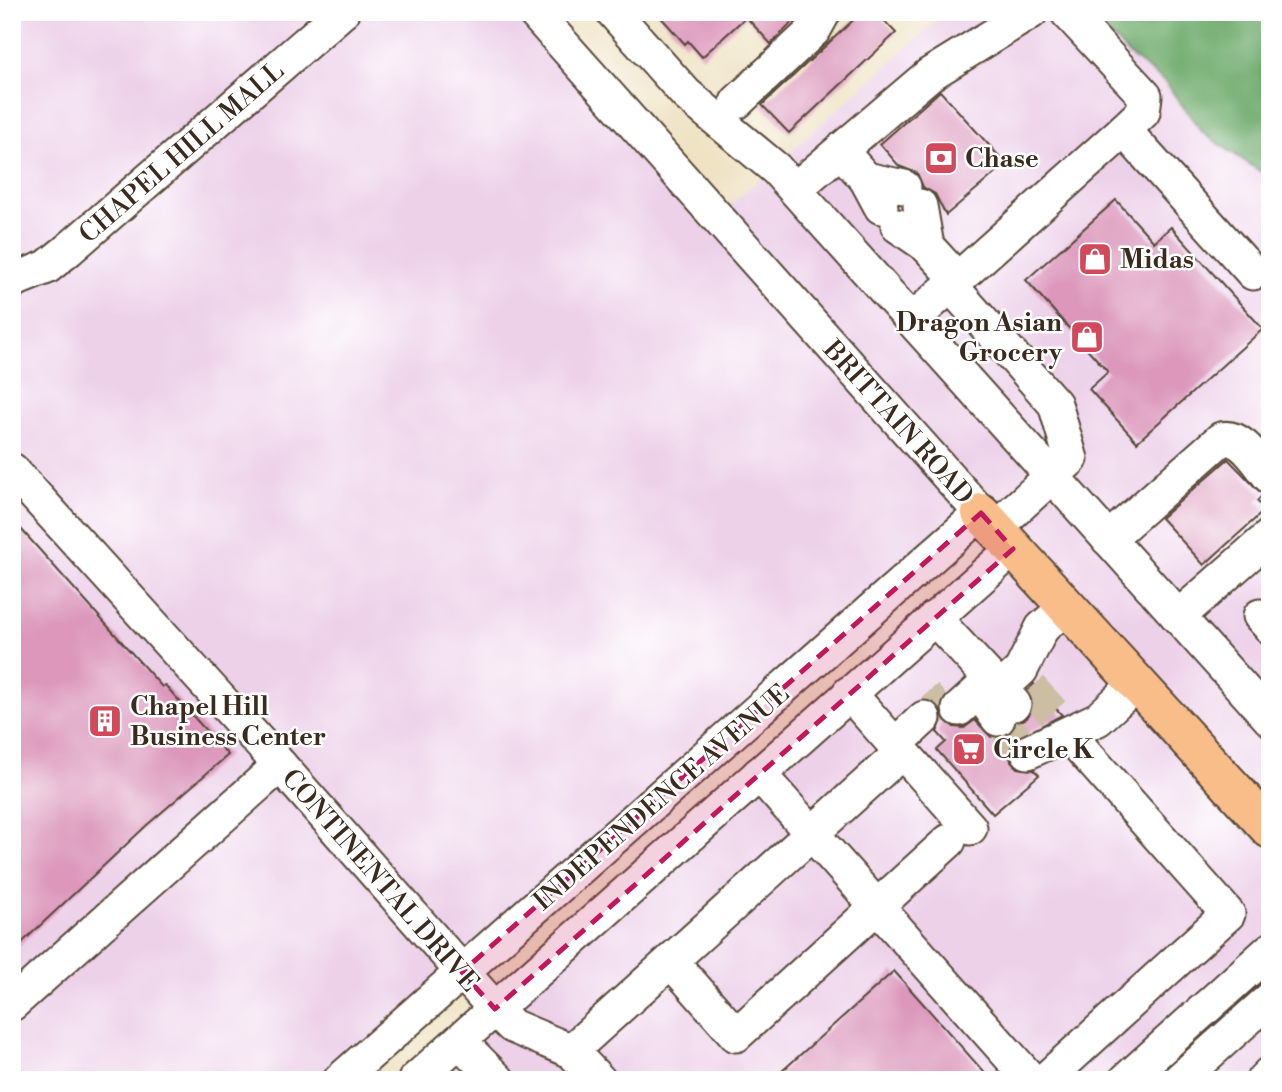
<svg xmlns="http://www.w3.org/2000/svg" width="1282" height="1092" font-family="'Libre Bodoni',serif">
<style>
.built{fill:#edd1e9}
.forest{fill:#70ac6d;stroke:#566b46;stroke-width:2}
.building{fill:#dc97bb}
.lines{fill:none;stroke-linecap:round;stroke-linejoin:round}
.minor-tunnel{stroke:#cbbea3;stroke-width:33;stroke-dasharray:33 17;stroke-linecap:butt}
.minor-casing{stroke:#564637;stroke-width:37}
.major-casing{stroke:#564637;stroke-width:42}
.minor{stroke:#fff;stroke-width:33}
.major{stroke:#f8bd89;stroke-width:38}
.marked{fill:#c2185b;fill-opacity:0.2;stroke:#c2185b;stroke-width:5;stroke-dasharray:14 9;stroke-linejoin:round}
.labels{text-anchor:middle;stroke-width:5;stroke-linejoin:round;paint-order:stroke}
.street-label{font-size:26px;fill:#3b2a1e;stroke:#fff}
.poi-label{font-size:26px;font-weight:bold;fill:#3b2a1e;stroke:#fff;text-anchor:start}
</style>
<rect width="100%" height="100%" fill="#fff"/>
<filter id="ink" filterUnits="userSpaceOnUse"><feTurbulence type="fractalNoise" baseFrequency=".0143" numOctaves="2"/><feDisplacementMap in="SourceGraphic" scale="14" xChannelSelector="R" yChannelSelector="G"/><feConvolveMatrix kernelMatrix="1 2 1 2 8 2 1 2 1" color-interpolation-filters="sRGB"/></filter>
<filter id="wash" filterUnits="userSpaceOnUse"><feTurbulence type="fractalNoise" baseFrequency=".00686" numOctaves="4" result="noise"/><feDisplacementMap in="SourceGraphic" scale="28" xChannelSelector="R" yChannelSelector="G"/><feGaussianBlur stdDeviation="1.57" result="paint"/><feColorMatrix in="noise" values="0 0 0 0 0 0 0 0 0 0 0 0 0 0 0 0 0 1.4 0 .05"/><feComposite in="paint" operator="in"/></filter>
<g filter="url(#wash)">
<rect width="100%" height="100%" fill="#efe3c4"/>
<path class="built" d="M12,12h522l183,205 230,-205h143l38,42 37,28 38,51 61,41 6,10v896h-855l597,-531 -31,-35 -641,566h-328z"/>
<path class="forest" d="M1090,12h180v172l-6,-10 -61,-41 -38,-51 -37,-28z"/>
<g id="blocks">
<g class="building">
<path d="M656,12h146l-31,32 -25,-27 -44,40 -14,-16 -3,3z"/>
<path d="M862,12h14l20,21 -107,100 -27,-28z"/>
<path d="M940,91l66,73 -60,51 -11,-21 -12,-7 -6,-14 -18,-7 -19,-22z"/>
<path d="M1116,200l38,42 17,-15 92,102 -126,113 -48,-53 19,-17 -82,-92z"/>
<path d="M1228,459l35,36 -6,6 8,9 -61,55 -43,-47z"/>
<path d="M12,519l150,168 3,-2 63,70 -81,70 -135,127z"/>
<path d="M1034,684l28,31 -49,26 -4,9 2,11 7,7 16,2 5,5 -46,39 -56,-64 9,-8 -9,-10 6,-14 11,9 10,1 11,-8 16,17 18,-2 7,-12 11,-5 5,-8 1,-10 -5,-9z"/>
<path d="M894,971l97,109h-219z"/>
</g>
</g>
</g>
<g filter="url(#ink)">
<use href="#blocks" fill-opacity="0" stroke="#564637" stroke-width="2"/>
<g class="lines">
<g class="minor-tunnel">
<path d="M1031,688l30,33"/>
<path d="M924,718l24,-21"/>
<path d="M998,719l30,33"/>
</g>
<g class="minor-casing">
<g id="minor">
<path d="M613,12l73,82 90,75 276,307 19,-17 -16,-55 -104,-118"/>
<path d="M1067,12l78,84 -2,16 -19,18"/>
<path d="M737,102l77,-72 10,-18"/>
<path d="M841,151l25,28 15,28"/>
<path d="M866,179l38,8"/>
<path d="M795,189l134,-114 102,-63"/>
<path d="M920,206l7,40"/>
<path d="M898,226l29,20 31,34"/>
<path d="M12,281l35,-14 21,-17 274,-238"/>
<path d="M912,320l212,-190 129,143"/>
<path d="M12,470l268,295 215,244 17,17 59,25 28,29"/>
<path d="M994,529l58,-53 218,243"/>
<path d="M1108,539l113,-100c21,-5 36,23 49,38"/>
<path d="M1260,616l10,11"/>
<path d="M1178,617l92,-81"/>
<path d="M934,618l80,86"/>
<path d="M849,693l46,52 29,-27"/>
<path d="M959,709l32,-29"/>
<path d="M998,719l-10,-14 2,-6 31,-29 21,-42 23,-20"/>
<path d="M1028,752l70,-33 38,-35"/>
<path d="M907,757l63,71"/>
<path d="M759,774l272,306"/>
<path d="M671,961l65,74 213,-194"/>
<path d="M12,1004l268,-239"/>
<path d="M459,1041l39,39"/>
<path d="M571,1051l331,-299"/>
<path d="M340,1080l641,-567 -447,-501"/>
<path d="M415,1080l598,-531"/>
<path d="M1045,1080l183,-166 -160,-180"/>
<path d="M1126,1080l144,-130"/>
<path d="M1179,1080l91,-81"/>
<path d="M1263,1080l7,-7"/>
</g>
</g>
<g class="major-casing">
<path id="major" d="M981,513l289,316"/>
</g>
<use href="#minor" class="minor"/>
<use href="#major" class="major"/>
</g>
</g>
<path class="marked" d="M981,513l32,36 -518,460 -33,-37z"/>
<defs>
<g id="bank-square" transform="scale(1.75)"><rect x="-9" y="-9" width="18" height="18" rx="4" fill="#d1495b" stroke="#fff"/><path d="M-6-4H6V4H-6ZM0-2.3a2.3 2.3 0 1 0 0 4.6a2.3 2.3 0 1 0 0-4.6Z" fill="#fff"/></g>
<g id="shop-square" transform="scale(1.75)"><rect x="-9" y="-9" width="18" height="18" rx="4" fill="#d1495b" stroke="#fff"/><path d="M-5-2.5h2.3a2.7 3.5 0 0 1 5.4 0H5L5.5 6h-11ZM-1.5-2.5h3a1.5 2.3 0 0 0-3 0Z" fill="#fff"/></g>
<g id="building-square" transform="scale(1.75)"><rect x="-9" y="-9" width="18" height="18" rx="4" fill="#d1495b" stroke="#fff"/><path d="M-4-6H4V6H1V3H-1V6H-4ZM-2.5-4.3h1.7v1.8h-1.7ZM.8-4.3h1.7v1.8H.8ZM-2.5-1h1.7V.8h-1.7ZM.8-1h1.7V.8H.8Z" fill="#fff"/></g>
<g id="supermarket-square" transform="scale(1.75)"><rect x="-9" y="-9" width="18" height="18" rx="4" fill="#d1495b" stroke="#fff"/><path d="M-6-5.5h2.5l.6 2H6L4.5 2H-2.5L-4.4-4H-6ZM-1.5 3.2a1.3 1.3 0 1 0 .1 0ZM3 3.2a1.3 1.3 0 1 0 .1 0Z" fill="#fff"/></g>
</defs>
<g fill-rule="evenodd">
<use href="#bank-square" x="941" y="158"/>
<use href="#shop-square" x="1095" y="259"/>
<use href="#shop-square" x="1087" y="337"/>
<use href="#building-square" x="105" y="721"/>
<use href="#supermarket-square" x="969" y="749"/>
</g>
<g class="labels">
<g class="street-label">
<text transform="translate(181 152) rotate(-41)" y="9">CHAPEL HILL MALL</text>
<text transform="translate(899 422) rotate(48)" y="9">BRITTAIN ROAD</text>
<text transform="translate(661 797) rotate(-41)" y="9">INDEPENDENCE AVENUE</text>
<text transform="translate(381 880) rotate(49)" y="9">CONTINENTAL DRIVE</text>
</g>
<g class="poi-label">
<text x="965" y="167">Chase</text>
<text x="1120" y="268">Midas</text>
<text x="1062" y="331" text-anchor="end">Dragon Asian<tspan x="1062" dy="30">Grocery</tspan></text>
<text x="130" y="715">Chapel Hill<tspan x="130" dy="30">Business Center</tspan></text>
<text x="993" y="758">Circle K</text>
</g>
</g>
<rect width="1282" height="1092" fill="none" stroke="#fff" stroke-width="42"/>
</svg>
